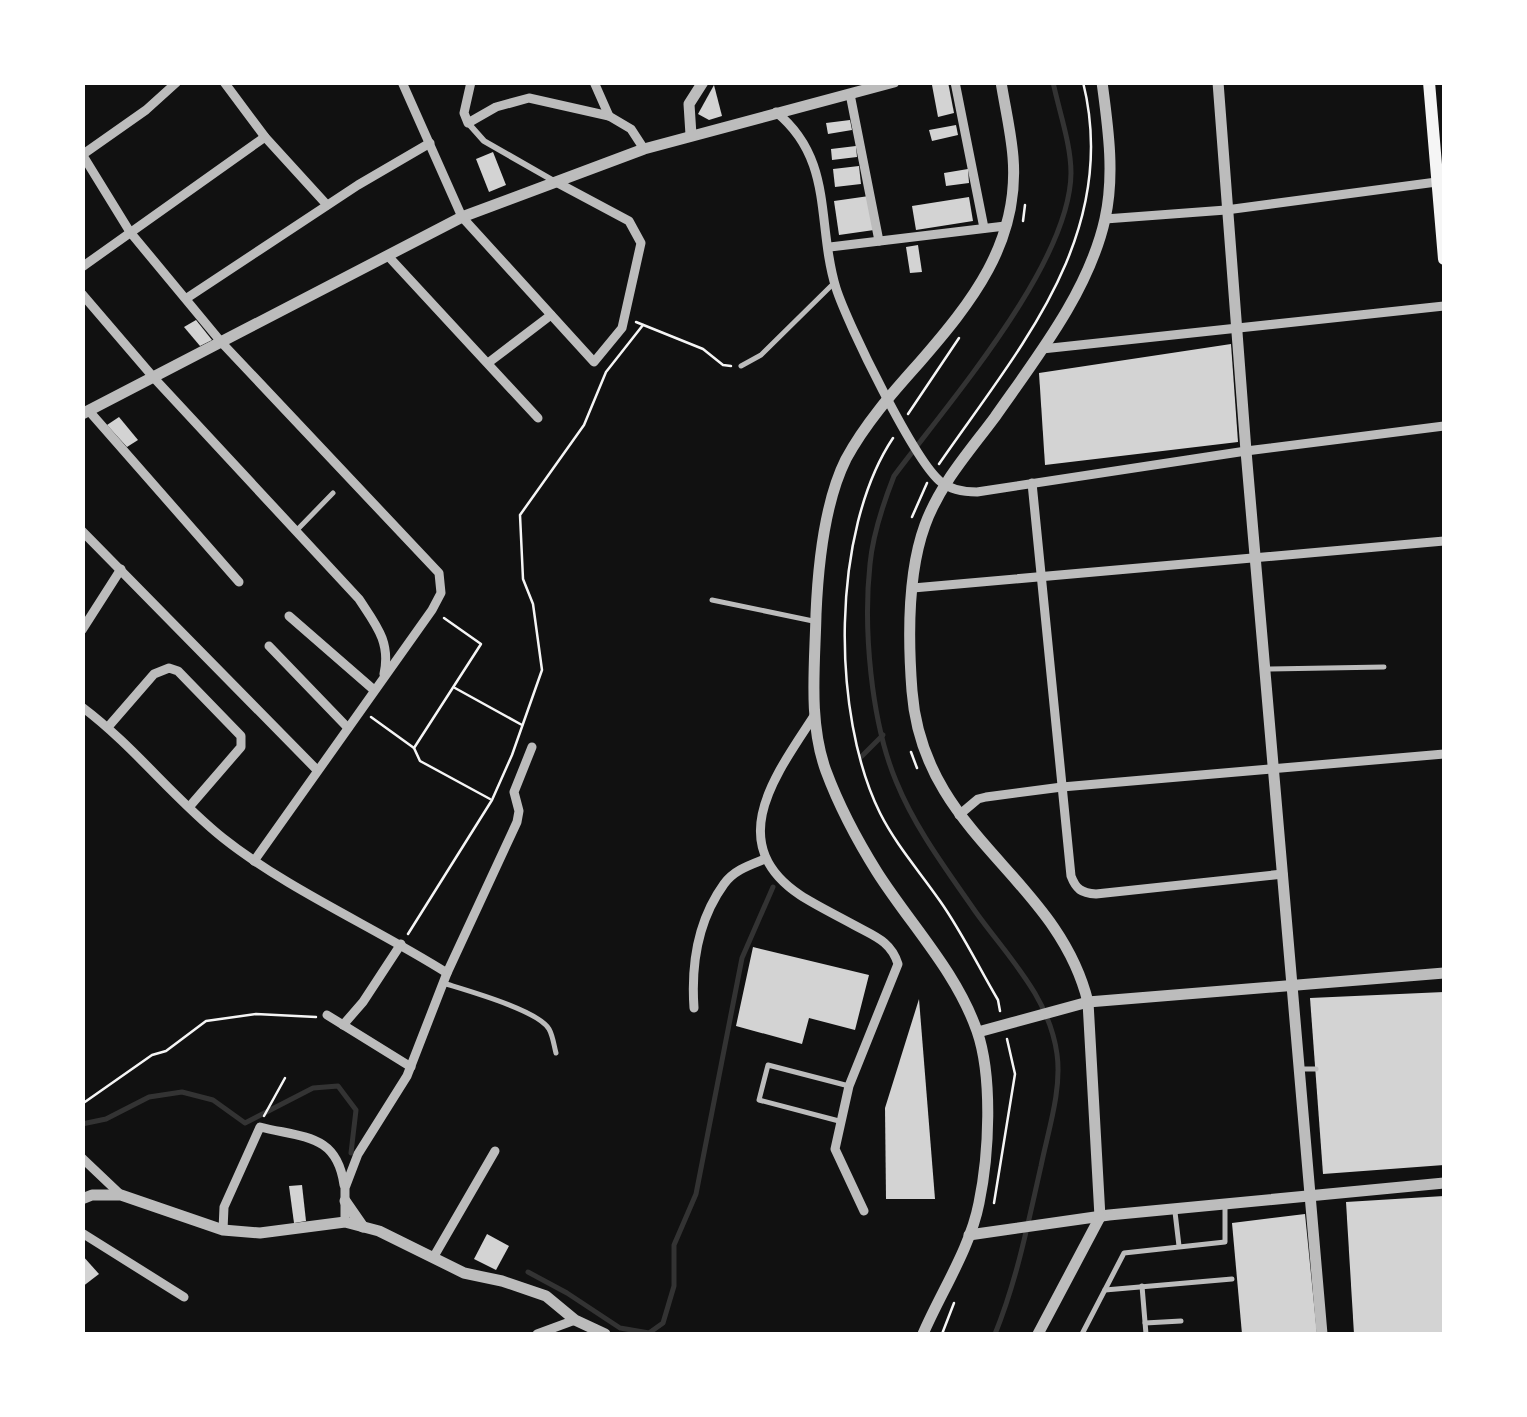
<svg xmlns="http://www.w3.org/2000/svg" width="1527" height="1417" font-family="Lato,sans-serif">
<style>
.lines{fill:none;stroke-linecap:round;stroke-linejoin:round}
.stream{stroke:#333;stroke-width:5}
.building{fill:#d3d3d3}
.path{stroke:#f5f5f5;stroke-width:2.5}
.service{stroke:#bcbcbc;stroke-width:5}
.pedestrian{stroke:#bcbcbc;stroke-width:6}
.minor{stroke:#bcbcbc;stroke-width:9}
.tertiary{stroke:#bcbcbc;stroke-width:11}
.secondary{stroke:#f5f5f5;stroke-width:12}
</style>
<rect width="100%" height="100%" fill="#111"/>
<g class="lines">
<g class="stream">
<path d="M862,756l21,-21"/>
<path d="M82,1124l24,-5 43,-22 33,-5 31,8 32,23 68,-35 25,-2 18,24 -5,43"/>
<path d="M528,1272l39,21 53,35 29,5 14,-10 11,-37v-41l22,-51 46,-236 31,-71"/>
<path d="M995,1334c22,-54 33,-111 46,-168 7,-35 21,-76 16,-112 -8,-58 -50,-98 -82,-143 -29,-42 -60,-83 -79,-130 -25,-60 -33,-153 -26,-217 3,-31 13,-60 24,-88 55,-74 176,-212 177,-303 0,-29 -12,-62 -18,-91"/>
</g>
</g>
<g class="building">
<path d="M948,82l6,31 -16,4 -6,-32z"/>
<path d="M714,85l8,31 -13,4 -11,-6z"/>
<path d="M850,120l2,10 -24,4 -2,-11z"/>
<path d="M956,125l2,10 -26,6 -3,-11z"/>
<path d="M856,146l1,11 -25,3 -1,-11z"/>
<path d="M493,152l13,33 -17,7 -13,-33z"/>
<path d="M859,166l2,18 -26,3 -2,-18z"/>
<path d="M968,169l1,14 -23,3 -2,-13z"/>
<path d="M869,196l5,34 -35,5 -5,-34z"/>
<path d="M969,197l4,24 -57,9 -4,-24z"/>
<path d="M918,245l4,27 -12,1 -4,-26z"/>
<path d="M196,320l16,20 -12,6 -16,-19z"/>
<path d="M1231,344l7,98 -193,23 -6,-92z"/>
<path d="M119,417l19,23 -11,7 -20,-22z"/>
<path d="M753,947l116,28 -14,55 -46,-12 -7,26 -66,-18z"/>
<path d="M1444,992v173l-121,9 -13,-176z"/>
<path d="M919,999l16,200h-49l-1,-91z"/>
<path d="M302,1185l4,36 -12,2 -5,-37z"/>
<path d="M1444,1196v138h-90l-8,-132z"/>
<path d="M1305,1214l12,120h-75l-10,-111z"/>
<path d="M487,1234l22,12 -13,24 -22,-11z"/>
<path d="M82,1255l17,19 -17,13z"/>
</g>
<g class="lines">
<g class="path">
<path d="M1023,221l2,-16"/>
<path d="M636,322l67,27 20,16 8,1"/>
<path d="M908,414l51,-76"/>
<path d="M893,438c-62,93 -62,276 -13,375 16,32 40,59 60,88 22,31 39,67 58,99l2,11"/>
<path d="M939,464c80,-116 182,-230 144,-382"/>
<path d="M912,517l15,-34"/>
<path d="M455,688l67,37"/>
<path d="M371,717l43,31 6,13 70,38"/>
<path d="M414,748l67,-104 -37,-26"/>
<path d="M911,752l6,16"/>
<path d="M408,934l84,-134 20,-45 30,-85 -9,-66 -10,-25 -3,-64 64,-90 22,-53 37,-47"/>
<path d="M82,1104l70,-49 14,-4 40,-30 50,-7 60,3"/>
<path d="M264,1116l21,-38"/>
<path d="M994,1203l21,-129 -8,-35"/>
<path d="M942,1334l12,-31"/>
</g>
<g class="service">
<path d="M741,366l20,-11 73,-72"/>
<path d="M297,530l36,-37"/>
<path d="M712,600l101,21"/>
<path d="M1266,669l118,-2"/>
<path d="M443,983c22,7 95,27 106,46 4,7 5,17 7,24"/>
<path d="M1302,1069h14"/>
<path d="M839,1121l-80,-21 9,-35 81,21"/>
<path d="M1175,1212l4,34"/>
<path d="M1142,1286l4,48"/>
<path d="M1105,1290l127,-11"/>
<path d="M1145,1323l36,-2"/>
<path d="M1082,1334l42,-81 101,-11v-38"/>
</g>
<path class="pedestrian" d="M468,123l16,18 70,40"/>
<g class="minor">
<path d="M224,82l41,55 62,68"/>
<path d="M402,82l60,135 132,145 28,-34 19,-85 -12,-22 -73,-39"/>
<path d="M471,82l-7,31 4,10 28,-16 33,-9 80,18 22,13 13,20"/>
<path d="M594,82l15,34"/>
<path d="M955,82l29,146"/>
<path d="M850,94l29,147"/>
<path d="M776,112c59,48 40,113 60,176 11,35 79,174 105,194 10,8 23,10 36,10l269,-41 198,-25"/>
<path d="M82,154l48,78 92,111 217,230 2,20 -9,17 -178,251"/>
<path d="M82,155l64,-45 31,-28"/>
<path d="M1105,219l121,-9 218,-29"/>
<path d="M830,247l175,-21"/>
<path d="M388,256l150,162"/>
<path d="M82,267l183,-130"/>
<path d="M82,294l72,84 205,221c17,26 32,43 25,75"/>
<path d="M187,298l171,-113 72,-42"/>
<path d="M1042,349l402,-43"/>
<path d="M488,363l63,-48"/>
<path d="M89,411l150,171"/>
<path d="M1032,483l39,393c5,13 10,17 25,18l187,-20"/>
<path d="M82,531l235,239"/>
<path d="M913,588l531,-47"/>
<path d="M289,616l85,74"/>
<path d="M82,630l39,-61"/>
<path d="M269,646l79,82"/>
<path d="M82,707c52,39 91,91 141,131 64,51 153,90 224,135"/>
<path d="M814,716c-37,57 -92,127 -14,179 17,11 36,20 54,30 20,11 37,16 44,39l-49,122 -14,63 29,62"/>
<path d="M108,727l46,-53 15,-6 9,3 63,65v11l-51,59"/>
<path d="M959,815l19,-16 8,-2 76,-10 382,-33"/>
<path d="M694,1008c-3,-43 4,-88 30,-124 10,-14 26,-19 41,-25"/>
<path d="M327,1015l84,52"/>
<path d="M343,1025l20,-23 38,-58"/>
<path d="M82,1158l39,37"/>
<path d="M345,1222v-34l13,-34 49,-78 40,-103 70,-151 2,-11 -5,-19 18,-45"/>
<path d="M223,1230l1,-23 36,-80c44,11 77,7 84,58"/>
<path d="M82,1233l102,64"/>
<path d="M433,1258l62,-107"/>
<path d="M537,1334l38,-14"/>
</g>
<g class="tertiary">
<path d="M1218,82l28,369 76,883"/>
<path d="M691,135l-2,-31 14,-22"/>
<path d="M82,414l380,-197 182,-68 250,-67"/>
<path d="M978,1032l110,-30 356,-29"/>
<path d="M82,1199l10,-4h29l102,35 37,3 85,-11 34,9 85,42 38,8 44,15 29,24 30,14"/>
<path d="M345,1201l18,26"/>
<path d="M1100,1217l-12,-215c-31,-126 -165,-166 -176,-311 -4,-52 -5,-117 13,-166 15,-41 44,-73 70,-108 42,-60 94,-126 110,-198 10,-45 3,-92 -3,-137"/>
<path d="M969,1235l140,-20 335,-32"/>
<path d="M923,1334c18,-42 47,-85 56,-131 10,-48 14,-126 -2,-172 -21,-60 -67,-107 -100,-159 -20,-32 -38,-66 -51,-101 -18,-49 -11,-106 -10,-157 2,-47 9,-113 30,-155 19,-35 46,-66 73,-96 52,-60 101,-120 94,-206 -2,-25 -8,-50 -12,-75"/>
<path d="M1038,1334l62,-117"/>
</g>
<path class="secondary" d="M1429,82l15,177"/>
</g>
<rect width="1527" height="1417" fill="none" stroke="#ffffff" stroke-width="170"/>
</svg>
